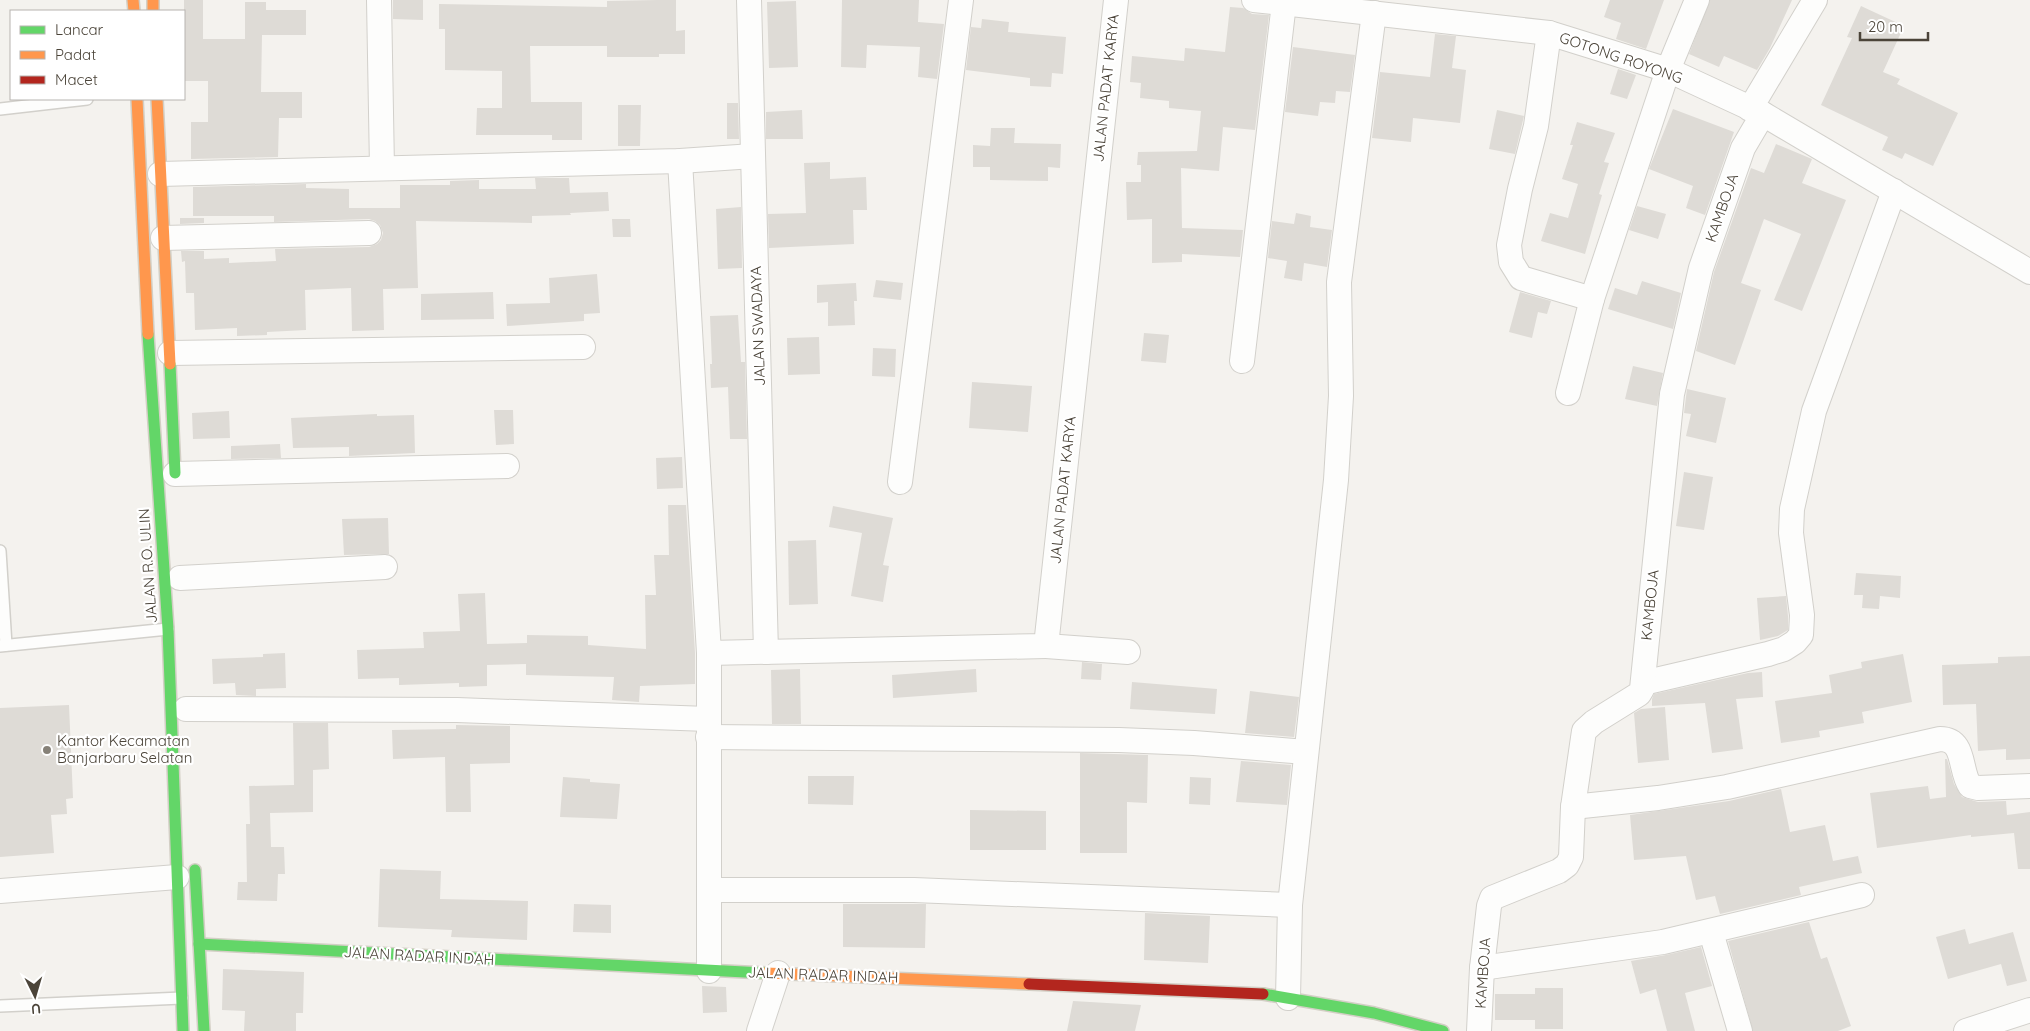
<svg xmlns="http://www.w3.org/2000/svg" width="2030" height="1031" font-family="Quicksand,sans-serif">
<style>
.building{fill:#dedbd6}
.lines{fill:none;stroke-linecap:round;stroke-linejoin:round}
.lane-casing{stroke:#d2d0cb;stroke-width:14}
.street-casing{stroke:#d2d0cb;stroke-width:26}
.fast-casing{stroke:#d3cfc5;stroke-width:14}
.slow-casing{stroke:#d3cfc5;stroke-width:14}
.jam-casing{stroke:#d3cfc5;stroke-width:14}
.lane{stroke:#fdfdfc;stroke-width:11}
.street{stroke:#fdfdfc;stroke-width:24}
.fast{stroke:#63d668;stroke-width:11}
.slow{stroke:#ff974d;stroke-width:11}
.jam{stroke:#b3261e;stroke-width:11}
.poi-dot{fill:#868178;stroke:#fff;stroke-width:2}
.labels{text-anchor:middle;stroke-width:4.5;stroke-linejoin:round;paint-order:stroke}
.street-label{font-size:15px;fill:#4b4439;stroke:#fff}
.poi-label{font-size:15px;fill:#4b4439;stroke:#fff;text-anchor:start}
</style>
<rect width="100%" height="100%" fill="#f4f2ee"/>
<g class="building">
<path d="M184,0h19v39h42v-37h21v8h40v25h-44l-1,57h41v26h-23l-1,39 -87,2v-37h17v-41h-24z"/>
<path d="M393,0h30v20l-30,-1z"/>
<path d="M657,0h19v31l9,-1v24h-26v3h-52v-11h-77l1,56h51v38h-30v-5h-76l1,-27h25v-37l-57,-1v-41h-6v-25l168,3v-6z"/>
<path d="M842,0h77l-1,22 26,2 -7,55 -19,-2 2,-30 -53,-2 -1,23 -25,-1z"/>
<path d="M1610,0h54l-18,49 -30,-10 5,-16 -17,-6z"/>
<path d="M1710,0h82l-22,48 -13,22 -33,-14 -5,11 -30,-13z"/>
<path d="M796,1l2,66 -29,1 -2,-66z"/>
<path d="M1861,6l43,20 -21,46 17,7 -3,5 61,29 -25,53 -28,-13 -3,6 -20,-9 6,-13 -67,-32 31,-67 -5,-1z"/>
<path d="M1230,7l13,1 9,6 17,1 -14,115 -32,-3 -4,44 -38,-3 1,60 61,2 -3,27 -58,-3v8l-30,1v-44l-25,1 -1,-38h15v-17h-4l1,-13 59,-1 4,-40 -32,-3v-7l-29,-3 1,-15 -11,-1 2,-26 52,5 1,-13 40,4z"/>
<path d="M982,19l27,3 -1,10 58,5 -3,37 -11,-1 -1,14 -21,-1v-8l-64,-8 5,-43 10,1z"/>
<path d="M1435,34l21,2 -4,32 14,2 -6,53 -47,-5 -2,24 -39,-4 8,-66 50,5z"/>
<path d="M1293,47l62,8 -5,37 -14,-1 -1,12 -15,-1 -2,14 -33,-4z"/>
<path d="M1618,69l18,6 -9,24 -17,-5z"/>
<path d="M727,103h11l1,36h-12z"/>
<path d="M618,105h23l-1,41h-22z"/>
<path d="M1673,109l61,23 -29,83 -19,-7 7,-22 -44,-17z"/>
<path d="M802,110l1,29h-37v-27z"/>
<path d="M1497,110l27,6 -9,38 -26,-5z"/>
<path d="M1577,122l38,11 -11,29 5,1 -10,31 3,1 -17,59 -44,-13 9,-28 18,5 10,-34 -16,-5 11,-34h-3z"/>
<path d="M991,128h24l-1,15 47,1 -1,24 -12,-1v14l-58,-1v-13h-17v-22l17,1z"/>
<path d="M1776,144l36,15 -10,24 44,17 -44,111 -28,-11 27,-66 -37,-15 -23,64 20,7 -26,75 -39,-14 18,-79 37,-104 13,5z"/>
<path d="M830,162v17l36,-2 1,33h-14l1,34 -85,4 -1,-34 38,-1 -2,-50z"/>
<path d="M535,178h34l1,15 38,-1 1,19 -39,2 1,2 -39,1v7l-116,-2 2,67 -35,1 1,41 -32,1 -1,-43 -46,2 1,40 -39,2v3l-30,1v-8l-42,2 -1,-37h-8l-1,-32 -3,1 -1,-11h23v8l25,-1v5l47,-2 -1,-12 94,-2 8,-3 4,-4 2,-7 -3,-8 -5,-4 -6,-2 -95,3v-6h-81v-29l113,-3v4l43,1v19h51v-23h50v-4l29,-1v9h57z"/>
<path d="M1637,206l29,8 -8,25 -29,-9z"/>
<path d="M741,207l1,61 -24,1 -2,-60z"/>
<path d="M1296,213l15,3 -1,11 22,3 -5,37 -23,-4 -2,18 -18,-3 3,-17 -19,-3 4,-37 22,3z"/>
<path d="M180,218h24v5l-24,1z"/>
<path d="M612,219h18l1,18h-18z"/>
<path d="M597,274l3,39 -16,1v7l-77,5 -1,-22 44,-1 -1,-25z"/>
<path d="M876,280l27,3 -2,17 -28,-3z"/>
<path d="M1642,281l39,12 -8,36 -65,-20 7,-21 22,7z"/>
<path d="M856,283l1,18h-3l1,24 -27,1v-24l-11,1v-18z"/>
<path d="M493,292l1,27 -73,1v-26z"/>
<path d="M1520,292l31,9 -4,13 -9,-2 -6,26 -23,-6z"/>
<path d="M738,315l3,47h4l2,77h-17l-2,-52 -17,1 -1,-24h2l-2,-48z"/>
<path d="M1144,333l25,2 -3,28 -25,-2z"/>
<path d="M819,337l1,37 -32,1 -1,-37z"/>
<path d="M873,348l23,1 -1,28 -23,-1z"/>
<path d="M1633,366l30,7 -6,33 -32,-7z"/>
<path d="M972,382l60,4 -4,46 -59,-4z"/>
<path d="M1687,389l39,9 -10,45 -30,-7 5,-22 -7,-1z"/>
<path d="M494,410h19l1,34 -18,1z"/>
<path d="M229,411l1,27 -37,1 -1,-26z"/>
<path d="M377,414v2l37,-1 1,38 -66,3v-9l-56,1 -2,-30z"/>
<path d="M280,444l1,14 -50,1v-13z"/>
<path d="M682,457l1,31 -26,1 -1,-31z"/>
<path d="M1684,472l29,5 -9,53 -28,-4z"/>
<path d="M668,505h18l9,148v31l-55,2 -1,16 -27,-2 2,-23 -88,-2v-11l-39,1v21l-28,1v-4l-60,2v-7l-41,1 -1,-29 67,-2 -1,-16 37,-1 -2,-37 27,-1 2,51 40,-1v-8l61,1v9l58,4 -1,-54h11l-2,-40h15z"/>
<path d="M833,506l60,12 -10,47 6,1 -6,36 -32,-6 11,-63 -33,-6z"/>
<path d="M388,518l1,36 -45,1 -2,-36z"/>
<path d="M816,540l2,64 -29,1 -1,-64z"/>
<path d="M1856,573l45,3 -1,22 -20,-2 -1,13 -17,-1 1,-13h-9z"/>
<path d="M1786,596l2,20v14l-10,6 -18,4 -3,-42z"/>
<path d="M285,653l1,35 -30,1v7l-20,-1 -1,-12 -22,1 -1,-25 51,-2v-3z"/>
<path d="M1903,654l9,48 -50,10 2,11 -45,8 1,6 -39,6 -6,-42 57,-8 -3,-18 33,-7 -1,-6z"/>
<path d="M2030,656v103l-24,1v-11l-28,2 -2,-47 -33,1 -1,-40 56,-2v-6z"/>
<path d="M1082,662l20,2 -1,16 -20,-1z"/>
<path d="M800,669l1,55h-29l-1,-54z"/>
<path d="M976,669l1,23 -84,6 -1,-23z"/>
<path d="M1762,672l1,25 -27,2 7,50 -31,4 -7,-50 -53,3v-7l2,-5 94,-21z"/>
<path d="M1132,682l85,7 -2,25 -85,-5z"/>
<path d="M1250,691l49,6 -5,40 -49,-4z"/>
<path d="M69,705l4,93 -7,1 1,15 -16,1 3,38 -54,4v-149z"/>
<path d="M1665,707l4,53 -31,3 -4,-50 7,-4z"/>
<path d="M293,723h35l1,46 -16,1v42l-43,1 1,34h13l1,27h-7l-1,27 -40,-1 1,-18h9l-1,-58h4l-1,-38 45,-1z"/>
<path d="M456,725l54,1v37l-40,1 1,48h-25l-1,-55 -52,2 -1,-29 64,-1z"/>
<path d="M1080,753l68,2 -1,48 -20,-1v51h-47z"/>
<path d="M1945,759h2l7,25 8,13 16,5 28,-1 1,14 23,-3v57h-12l-4,-36 -43,4v-2l-94,13 -7,-55 58,-7 2,13 16,-2z"/>
<path d="M1241,761l50,4 -4,40 -51,-3z"/>
<path d="M808,776h46l-1,29 -45,-1z"/>
<path d="M563,777l27,2v3l30,2 -3,35 -57,-2z"/>
<path d="M1190,777l21,1 -1,27 -21,-1z"/>
<path d="M1781,789l9,43 35,-7 8,36 25,-5 4,17 -63,14 2,8 -81,19 -5,-18 -19,4 -10,-44 -52,4 -4,-45 99,-14z"/>
<path d="M970,810l76,1v39h-76z"/>
<path d="M380,869l61,2 -1,28 88,2 -1,39 -76,-3 1,-7 -74,-3z"/>
<path d="M574,904l37,1v28l-38,-1z"/>
<path d="M843,904h83l-1,44 -82,-1z"/>
<path d="M1145,913l65,3 -2,47 -64,-3z"/>
<path d="M1809,922l12,37 6,-2 24,69 -13,5h-85l-25,-90z"/>
<path d="M1965,929l4,15 44,-12 14,49 -20,5 -6,-22 -53,15 -12,-42z"/>
<path d="M1701,947l11,39 -27,7 10,38h-28l-11,-42 -16,5 -9,-33 35,-6z"/>
<path d="M223,969l81,3 -1,41h-7v18h-52l1,-20 -23,-1z"/>
<path d="M702,986l24,1 1,25 -24,1z"/>
<path d="M1535,988h28v41h-28v-9h-40v-26h40z"/>
<path d="M1073,1001l68,4 -6,26h-68z"/>
</g>
<g class="lines">
<g class="lane-casing">
<g id="lane">
<path d="M0,109l87,-10"/>
<path d="M0,551l6,94"/>
<path d="M0,646l168,-17"/>
<path d="M0,1006l182,-8"/>
</g>
</g>
<g class="street-casing">
<g id="street">
<path d="M379,0l3,168"/>
<path d="M749,0l17,652"/>
<path d="M1254,0l295,33 119,37 95,44 267,158"/>
<path d="M1549,33l-13,93 -16,63 -11,56 2,17 10,16 71,21"/>
<path d="M1750,109l65,-109"/>
<path d="M680,161l29,492v318"/>
<path d="M160,174l520,-13 73,-5"/>
<path d="M163,238l206,-5"/>
<path d="M170,353l413,-6"/>
<path d="M1242,361l42,-358"/>
<path d="M1568,393l24,-94 76,-229 29,-70"/>
<path d="M175,474l332,-8"/>
<path d="M900,482l61,-482"/>
<path d="M180,578l205,-11"/>
<path d="M1046,646l82,6"/>
<path d="M709,653l337,-7 70,-646"/>
<path d="M1643,683l125,-29 16,-5 11,-7 6,-7 1,-20 -11,-82 1,-24 22,-98 80,-220"/>
<path d="M186,709l271,1 251,9"/>
<path d="M708,737l411,3 75,3 112,9"/>
<path d="M1573,807l85,-9 69,-11 213,-48c26,0 19,31 30,47l8,2 52,-2"/>
<path d="M709,890h205l376,15"/>
<path d="M0,891l177,-14"/>
<path d="M1711,932l29,99"/>
<path d="M1482,968l181,-26 199,-47"/>
<path d="M1288,998l2,-93 46,-425 5,-84 -2,-114 35,-269"/>
<path d="M759,1031l19,-58"/>
<path d="M1479,1031l3,-63 7,-62 3,-8 67,-27 8,-6 4,-8 2,-50 11,-76 10,-9 45,-28 3,-5 30,-295 29,-126 42,-120 20,-34"/>
<path d="M1966,1031l64,-21"/>
</g>
</g>
<g class="fast-casing">
<g id="fast">
<path d="M148,334l20,295 15,402"/>
<path d="M170,364l5,109"/>
<path d="M195,870l9,161"/>
<path d="M199,944l567,29"/>
<path d="M1263,994l111,19 69,18"/>
</g>
</g>
<g class="slow-casing">
<g id="slow">
<path d="M133,0l1,11"/>
<path d="M153,0v11"/>
<path d="M137,99l11,235"/>
<path d="M157,99l13,265"/>
<path d="M766,973l263,11"/>
</g>
</g>
<g class="jam-casing">
<path id="jam" d="M1029,984l234,10"/>
</g>
<use href="#lane" class="lane"/>
<use href="#street" class="street"/>
<use href="#fast" class="fast"/>
<use href="#slow" class="slow"/>
<use href="#jam" class="jam"/>
</g>
<circle class="poi-dot" cx="47" cy="750" r="5"/>
<g class="labels">
<g class="street-label">
<text transform="translate(1621 58) rotate(19)" y="5">GOTONG ROYONG</text>
<text transform="translate(1106 88) rotate(-84)" y="5">JALAN PADAT KARYA</text>
<text transform="translate(1722 208) rotate(-71)" y="5">KAMBOJA</text>
<text transform="translate(758 326) rotate(-92)" y="5">JALAN SWADAYA</text>
<text transform="translate(1063 490) rotate(-84)" y="5">JALAN PADAT KARYA</text>
<text transform="translate(148 566) rotate(-94)" y="5">JALAN R.O. ULIN</text>
<text transform="translate(1650 605) rotate(-84)" y="5">KAMBOJA</text>
<text transform="translate(419 956) rotate(3)" y="5">JALAN RADAR INDAH</text>
<text transform="translate(1483 973) rotate(-86)" y="5">KAMBOJA</text>
<text transform="translate(823 975) rotate(2)" y="5">JALAN RADAR INDAH</text>
</g>
<g class="poi-label">
<text x="57" y="746">Kantor Kecamatan<tspan x="57" dy="17">Banjarbaru Selatan</tspan></text>
</g>
</g>
<rect x="10" y="10" width="175" height="90" fill="#ffffff" stroke="#b7b4b0"/>
<rect x="20" y="26" width="25" height="8" fill="#63d668" stroke="#b7b4b0"/>
<text x="55" y="35" font-size="15" fill="#4b4439">Lancar</text>
<rect x="20" y="51" width="25" height="8" fill="#ff974d" stroke="#b7b4b0"/>
<text x="55" y="60" font-size="15" fill="#4b4439">Padat</text>
<rect x="20" y="76" width="25" height="8" fill="#b3261e" stroke="#b7b4b0"/>
<text x="55" y="85" font-size="15" fill="#4b4439">Macet</text>
<g transform="translate(35 996) rotate(175)" stroke="#ffffff" stroke-width="4" paint-order="stroke">
<path d="M0-4L9 19L0 12L-9 19Z" fill="#4b4439"/>
<text y="-8" font-size="14" font-weight="bold" text-anchor="middle" fill="#4b4439">U</text>
</g>
<path d="M1860 32v8h68v-8" fill="none" stroke="#4b4439" stroke-width="2.5"/>
<text x="1868" y="32" font-size="15" fill="#4b4439" stroke="#ffffff" stroke-width="4" paint-order="stroke">20 m</text>
</svg>
